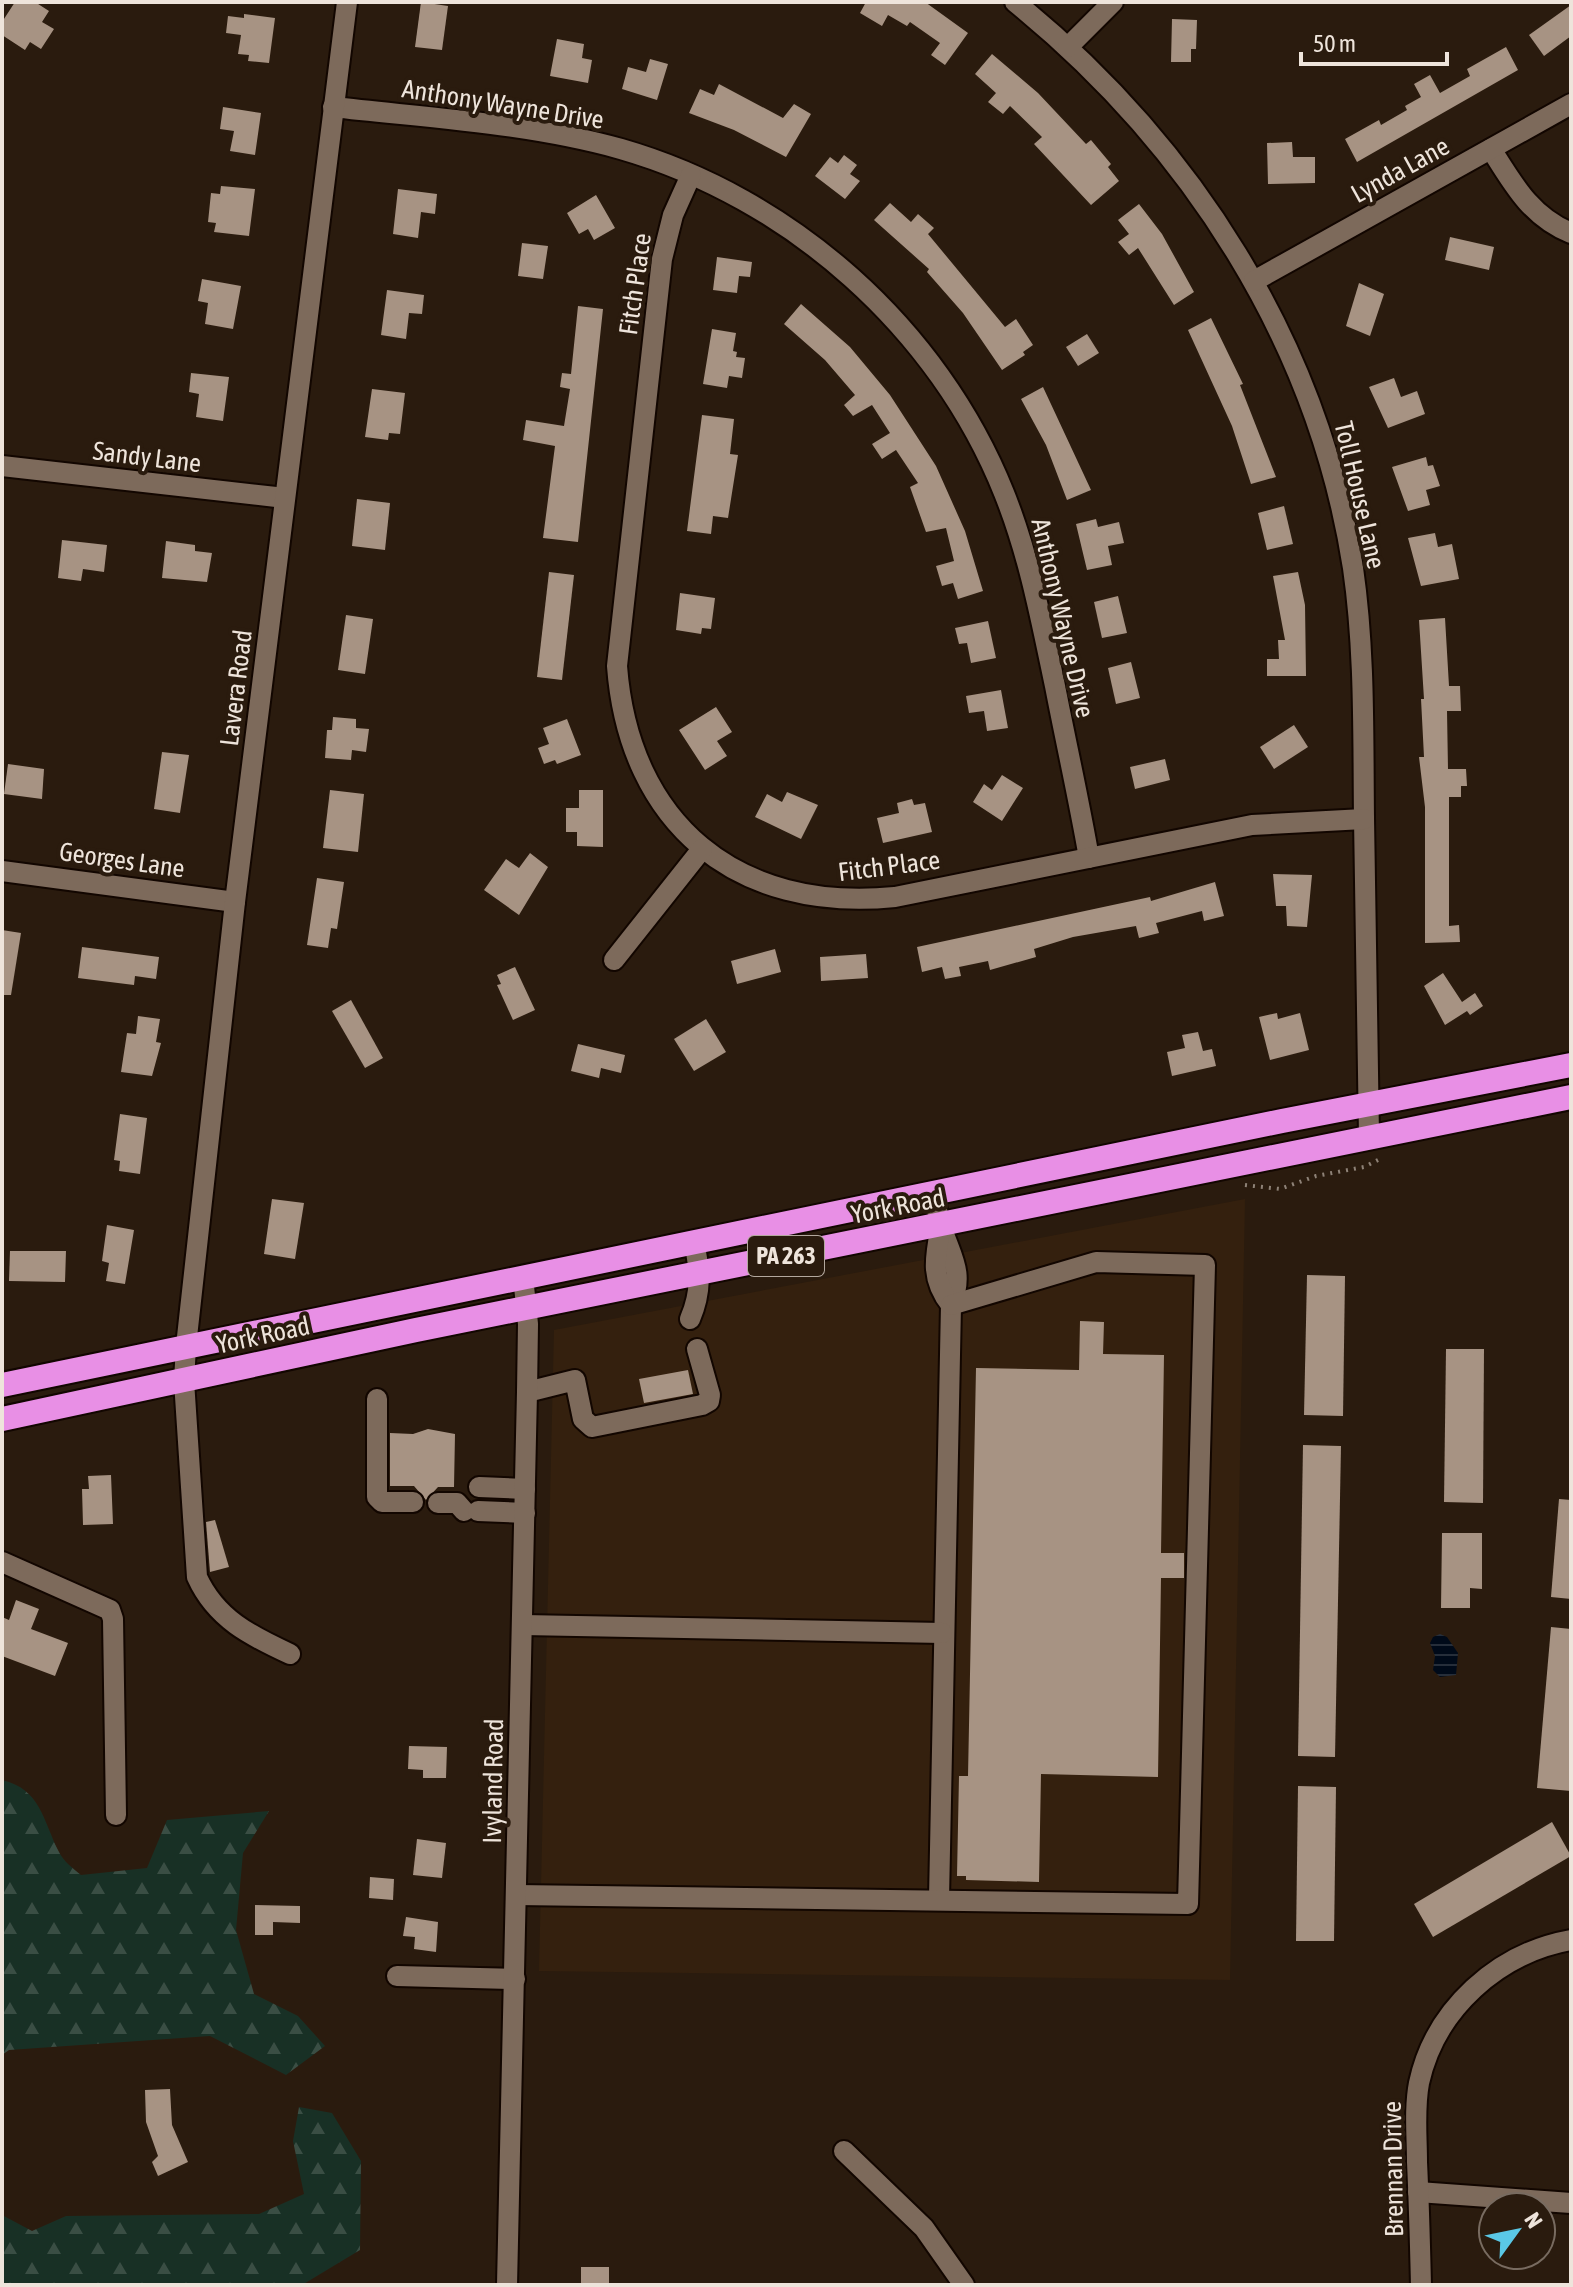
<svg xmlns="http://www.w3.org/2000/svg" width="1573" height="2287" font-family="'Asap Condensed',sans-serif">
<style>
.built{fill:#34200e}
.forest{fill:url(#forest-firs)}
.water{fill:url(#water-rules)}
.building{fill:#a79383}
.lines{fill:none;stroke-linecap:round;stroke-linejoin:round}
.minor-casing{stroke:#120600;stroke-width:24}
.highway-casing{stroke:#120600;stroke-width:28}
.path{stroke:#8e8277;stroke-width:4;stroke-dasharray:2 6;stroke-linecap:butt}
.minor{stroke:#7d6a5b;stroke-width:20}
.highway{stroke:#e88fe5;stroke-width:24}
.labels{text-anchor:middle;stroke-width:8;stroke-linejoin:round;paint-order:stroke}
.shield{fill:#2a1b0e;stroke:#b3a89e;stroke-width:2}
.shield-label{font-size:24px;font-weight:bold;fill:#eee4db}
.street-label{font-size:26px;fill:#eee4db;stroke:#2a1b0e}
</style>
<defs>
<pattern id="forest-firs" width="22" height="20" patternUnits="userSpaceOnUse" patternTransform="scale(2)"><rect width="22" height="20" fill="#183025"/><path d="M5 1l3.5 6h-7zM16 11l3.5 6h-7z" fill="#3a4e44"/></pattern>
<pattern id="water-rules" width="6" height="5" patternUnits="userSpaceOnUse" patternTransform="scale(2)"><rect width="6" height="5" fill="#000a19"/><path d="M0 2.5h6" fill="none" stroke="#262e3a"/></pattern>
</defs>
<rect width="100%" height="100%" fill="#2a1b0e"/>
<path class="built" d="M1245,1199l-15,781 -691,-9 15,-641z"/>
<g class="forest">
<path d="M2,1780c39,9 41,41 57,72 4,9 15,17 22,23l66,-7 20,-48 102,-9 -26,42 -7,77 18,64 44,22 27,30 -39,29 -76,-39 -201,14 -7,5z"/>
<path d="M299,2107l33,6 29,48 -1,89 -58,35h-300v-70l30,16 34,-15 193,-2 45,-20 -11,-53z"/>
</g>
<path class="water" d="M1440,1634l7,3 11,16 -2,22 -16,2 -7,-7 2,-14 -5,-13 3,-6z"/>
<g class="building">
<path d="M15,2h20l14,9 -7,11 12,7 -13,20 -11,-7 -5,8 -23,-15v-13z"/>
<path d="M421,2l27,4 -6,44 -27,-3z"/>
<path d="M866,2h59l43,31 -23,32 -14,-10 9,-12 -30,-21 -3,4 -19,-11 -6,11 -22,-13z"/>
<path d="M1571,5v31l-27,20 -15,-21z"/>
<path d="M244,14l31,4 -6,45 -21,-2 1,-6 -11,-1 3,-19 -15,-2 2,-17 16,2z"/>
<path d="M1172,19l25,1 -1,29h-5v13h-20z"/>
<path d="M557,39l27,5 -2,14 10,2 -4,23 -38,-7z"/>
<path d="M1506,47l12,23 -161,92 -12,-23 34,-19 2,5 26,-15 -2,-4 16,-9 -7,-13 16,-9 10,18 30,-17 -3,-7z"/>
<path d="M992,54l46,39 48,51 5,-4 20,24 -3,3 11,14 -28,24 -57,-61 8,-7 -32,-31 -7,8 -15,-12 8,-9 -21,-19z"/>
<path d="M650,59l18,5 -11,36 -35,-11 6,-22 18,5z"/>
<path d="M719,84l64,34 11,-14 17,10 -25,43 -52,-27 -45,-17 11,-24 14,6z"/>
<path d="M223,107l38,6 -6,42 -25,-4 4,-20 -14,-2z"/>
<path d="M1292,142l1,15h22v26l-47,1 -1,-41z"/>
<path d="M844,155l13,10 -7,9 10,7 -15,18 -30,-23 15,-19 8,6z"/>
<path d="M221,186l34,3 -6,47 -35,-4 2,-9 -8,-1 3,-29 9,1z"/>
<path d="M398,189l39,5 -2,20 -14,-2 -3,26 -25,-4z"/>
<path d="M596,195l19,33 -21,12 -6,-11 -9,5 -12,-21z"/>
<path d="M890,203l21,19 7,-8 16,14 -6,6 77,93 11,-8 17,26 -10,7 2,3 -23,15 -39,-57 -36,-41 2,-3 -55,-49z"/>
<path d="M1139,204l23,30 32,58 -20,13 -36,-57 -9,7 -11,-13 11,-8 -11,-14z"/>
<path d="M1450,237l44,10 -5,23 -44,-10z"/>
<path d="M522,243l26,3 -5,33 -25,-3z"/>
<path d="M717,257l35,5 -2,15 -11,-1 -2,17 -24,-3z"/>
<path d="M202,279l39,7 -8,43 -28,-5 3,-21 -10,-2z"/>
<path d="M1359,283l25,11 -14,42 -24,-10z"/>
<path d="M387,290l37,5 -2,19 -13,-1 -3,26 -25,-4z"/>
<path d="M801,304l49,43 40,48 46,71 29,65 18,60 -25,8 -5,-16 -11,3 -6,-20 18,-5 -8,-33 -20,4 -16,-45 8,-4 -22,-33 -14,9 -10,-15 18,-11 -18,-28 -19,11 -9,-11 11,-10 -30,-35 -41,-36z"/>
<path d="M578,306l25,3 -25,233 -35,-4 12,-92 -32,-6 3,-20 38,6 6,-37 -10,-2 2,-14 9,1z"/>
<path d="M1211,318l32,66 -3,1 36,92 -25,7 -19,-58 -44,-96z"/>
<path d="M712,329l24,4 -3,18 4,1 -1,5 9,1 -3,20 -13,-2 -2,12 -24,-4z"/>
<path d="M1087,334l12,19 -21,13 -12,-19z"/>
<path d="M191,373l38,4 -6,44 -27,-4 3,-23 -10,-2z"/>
<path d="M1394,378l7,19 16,-6 8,23 -37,14 -19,-41z"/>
<path d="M1043,387l48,103 -24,10 -21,-55 -25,-46z"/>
<path d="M372,389l33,4 -5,41 -11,-1 -1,7 -23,-3z"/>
<path d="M702,415l32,4 -4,35 8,1 -10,63 -15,-2 -2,18 -24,-3z"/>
<path d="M1426,457l2,9 5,-1 7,21 -14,4 4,15 -22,6 -16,-44z"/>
<path d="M357,499l33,4 -5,47 -33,-4z"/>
<path d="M1284,506l9,38 -26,6 -9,-37z"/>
<path d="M1096,519l2,8 21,-5 5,21 -16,3 4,19 -25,5 -11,-46z"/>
<path d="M1435,533l3,14 14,-3 7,35 -38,7 -13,-48z"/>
<path d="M62,540l45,5 -3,27 -21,-3 -2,12 -23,-3z"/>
<path d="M166,541l29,4v6l17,2 -5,29 -45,-4z"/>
<path d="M549,572l25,3 -12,105 -25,-3z"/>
<path d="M1298,572l7,33 1,71h-39v-17h12l-1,-19h7l-12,-64z"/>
<path d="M680,593l35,5 -4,31 -9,-1 -1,6 -25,-4z"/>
<path d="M1118,596l9,37 -25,5 -8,-36z"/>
<path d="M346,615l27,4 -8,55 -27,-4z"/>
<path d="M1445,618l4,68h11l1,25h-14l1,58h18l1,17h-6v11h-12v129l10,-1 1,17 -35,1v-136l-6,-50h5l-3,-58h3l-5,-79z"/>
<path d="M988,621l8,37 -25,5 -4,-20 -8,1 -4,-16z"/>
<path d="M1131,662l9,36 -24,6 -8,-36z"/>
<path d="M1001,690l7,38 -21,3 -3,-20 -15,2 -3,-17z"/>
<path d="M716,707l16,25 -15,9 10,15 -22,14 -26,-40z"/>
<path d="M333,717l23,2v9l13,1 -3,23 -14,-2 -1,10 -26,-2 2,-28h5z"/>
<path d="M567,719l14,36 -24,9 -2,-4 -11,4 -6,-16 11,-4 -6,-16z"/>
<path d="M1294,725l14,22 -34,22 -14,-22z"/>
<path d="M162,752l27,3 -9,58 -26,-4z"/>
<path d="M1165,759l5,21 -35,9 -5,-22z"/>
<path d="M8,764l36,5 -2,30 -38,-5z"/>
<path d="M1002,775l21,13 -21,33 -29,-19 11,-18 8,6z"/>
<path d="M330,790l34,4 -6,58 -35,-4z"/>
<path d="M579,790h24v57l-26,-1v-14h-11v-24h13z"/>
<path d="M787,792l31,13 -17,34 -46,-22 12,-23 15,8z"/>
<path d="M912,799l2,6 11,-2 7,29 -49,11 -6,-25 22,-5 -2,-10z"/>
<path d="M530,853l18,14 -29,48 -35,-25 22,-31 13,9z"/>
<path d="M1273,874l39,1 -5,52 -20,-1 -1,-20h-10z"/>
<path d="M317,878l27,4 -7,47 -6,-1 -3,20 -21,-3z"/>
<path d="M1215,882l9,34 -20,5 -2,-10 -46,12 3,10 -20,5 -3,-12 -63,11 -39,12 2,8 -46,13 -2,-9 -29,6 2,9 -16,3 -3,-12 -20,5 -5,-25 233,-50 1,4z"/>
<path d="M2,930l19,3 -10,62h-9z"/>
<path d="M82,947l77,10 -3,22 -21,-3 -1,9 -56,-7z"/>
<path d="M775,949l6,23 -44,12 -6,-23z"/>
<path d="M866,954l2,24 -47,3 -1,-24z"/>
<path d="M515,967l20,43 -22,10 -16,-35 4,-1 -4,-9z"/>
<path d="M1443,973l19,29 13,-9 8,13 -13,9 -3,-4 -22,14 -21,-39z"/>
<path d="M351,1000l32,58 -18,10 -33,-57z"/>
<path d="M1277,1013l1,6 22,-6 9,37 -39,10 -11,-43z"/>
<path d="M138,1016l22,3 -4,23 5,1 -9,33 -31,-4 6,-39 9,1z"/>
<path d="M706,1019l20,33 -32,19 -20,-32z"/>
<path d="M1198,1032l5,19 9,-2 4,17 -44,10 -5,-24 18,-4 -3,-13z"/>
<path d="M578,1044l47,11 -4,18 -20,-5 -2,10 -28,-7z"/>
<path d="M120,1114l27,4 -7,56 -21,-3 1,-10 -6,-1z"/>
<path d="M272,1199l32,4 -9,56 -31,-5z"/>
<path d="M107,1225l27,5 -9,54 -19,-3 3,-18 -7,-2z"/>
<path d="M10,1251h56l-1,31 -56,-1z"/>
<path d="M1307,1275l38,1 -2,140 -39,-1z"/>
<path d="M1080,1321l24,1 -1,32 61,1 -3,198h23v25h-23l-3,199 -117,-3 -2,108 -73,-2v-4h-9l2,-100h9l8,-408 103,2z"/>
<path d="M1446,1349h38l-1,154 -39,-1z"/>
<path d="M688,1370l5,24 -49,9 -5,-24z"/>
<path d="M428,1429l27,5 -1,53h-16l-12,13 -12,-14h-24v-53l23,1z"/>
<path d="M1303,1445l38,1 -6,311 -37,-1z"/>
<path d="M111,1475l2,49 -30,1 -1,-36h7l-1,-13z"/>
<path d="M1559,1499l12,1v99l-20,-2z"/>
<path d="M215,1520l14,47 -19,5 -4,-50z"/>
<path d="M1442,1533h40v56l-12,-1v20h-29z"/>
<path d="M16,1600l23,9 -8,20 37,14 -13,33 -53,-20v-39l7,3z"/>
<path d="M1551,1627l20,2v162l-34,-3z"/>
<path d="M409,1746l38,1 -1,31h-23v-8l-15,-1z"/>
<path d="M1298,1786l38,1 -2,154h-38z"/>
<path d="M1552,1822l19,34 -138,81 -19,-33z"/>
<path d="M417,1839l29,4 -4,35 -29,-3z"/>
<path d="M370,1877l24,2 -1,21 -24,-2z"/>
<path d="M255,1905l45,1v17l-27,-1v13h-18z"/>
<path d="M406,1917l32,5 -2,30 -22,-3 1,-12 -12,-1z"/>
<path d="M170,2089l2,36 16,37 -30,14 -6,-14 6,-6 -12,-34 -1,-32z"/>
<rect x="581" y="2267" width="28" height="18"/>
</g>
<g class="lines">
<g class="minor-casing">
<g id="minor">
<path d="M1015,2c176,143 303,340 338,566 12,83 10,166 11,250 1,106 4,212 5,318"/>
<path d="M1068,47l45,-45"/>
<path d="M333,107c96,11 195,16 288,42 170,49 317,179 383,344 25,62 37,127 51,193 11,57 24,114 34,172"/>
<path d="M1491,149c22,35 40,68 80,84"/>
<path d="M691,175l-18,40 -11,44 -45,407c12,158 120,247 278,231l357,-72 112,-6"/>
<path d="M1254,281l317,-177"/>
<path d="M2,466l283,32"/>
<path d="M2,871l233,31"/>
<path d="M614,960l88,-111"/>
<path d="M934,1193c2,10 3,22 7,32 9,31 24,46 10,80l-12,594"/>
<path d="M941,1226c-6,31 -11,53 10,79"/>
<path d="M690,1319c12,-28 10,-49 4,-77"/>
<path d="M527,1392l48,-12 8,39 9,8 110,-22 7,-4 1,-6 -13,-46"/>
<path d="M377,1399v98l5,5h31"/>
<path d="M479,1487l46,2"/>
<path d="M438,1503h19l7,8"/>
<path d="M478,1511l47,2"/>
<path d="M2,1562l108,48 3,9 3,196"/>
<path d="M523,1625l419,8"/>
<path d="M290,1654c-39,-18 -74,-35 -93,-77l-13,-196 2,-35 49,-444 112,-900"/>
<path d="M516,1895l672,9 17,-639 -109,-3 -145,43"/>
<path d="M397,1976l118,3"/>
<path d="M844,2151l80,77 40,57"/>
<path d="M1418,2192l153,11"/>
<path d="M507,2285l20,-893 1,-68 -5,-47"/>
<path d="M1421,2285c-1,-41 -2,-82 -4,-123 0,-26 -3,-53 2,-79 16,-74 79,-130 152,-143"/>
</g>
</g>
<g class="highway-casing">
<g id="highway">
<path d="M2,1385l1280,-264 289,-56"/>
<path d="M2,1419l414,-89 1155,-233"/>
</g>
</g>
<path class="path" d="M1245,1185l35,4 36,-13 48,-9 18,-9"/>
<use href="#minor" class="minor"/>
<use href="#highway" class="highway"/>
</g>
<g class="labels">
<rect class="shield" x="748" y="1236" width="76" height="40" rx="6"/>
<g class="shield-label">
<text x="786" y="1264">PA 263</text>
</g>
<g class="street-label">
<text transform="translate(503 104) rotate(9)" y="9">Anthony Wayne Drive</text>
<text transform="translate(1400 170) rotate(-29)" y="9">Lynda Lane</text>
<text transform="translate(635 284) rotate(-82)" y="9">Fitch Place</text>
<text transform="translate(147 457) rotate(7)" y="9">Sandy Lane</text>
<text transform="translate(1360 495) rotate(77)" y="9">Toll House Lane</text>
<text transform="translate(1063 618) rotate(77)" y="9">Anthony Wayne Drive</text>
<text transform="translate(236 688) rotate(-83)" y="9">Lavera Road</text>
<text transform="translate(122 860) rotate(8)" y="9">Georges Lane</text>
<text transform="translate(889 866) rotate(-7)" y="9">Fitch Place</text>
<text transform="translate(898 1206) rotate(-11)" y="9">York Road</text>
<text transform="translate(263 1335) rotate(-12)" y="9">York Road</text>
<text transform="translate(493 1781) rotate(-89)" y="9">Ivyland Road</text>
<text transform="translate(1393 2169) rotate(-91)" y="9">Brennan Drive</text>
</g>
</g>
<rect width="1573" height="2287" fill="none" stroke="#eee4db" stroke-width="8"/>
<g transform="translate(1517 2231) rotate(57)"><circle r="38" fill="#2a1b0e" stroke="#786b60" stroke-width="2"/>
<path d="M0-6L14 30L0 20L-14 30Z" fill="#5ac8e6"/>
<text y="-12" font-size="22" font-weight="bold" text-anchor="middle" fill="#eee4db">N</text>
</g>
<path d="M1301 52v12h146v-12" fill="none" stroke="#eee4db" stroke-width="4"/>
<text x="1313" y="52" font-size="24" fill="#eee4db" stroke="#2a1b0e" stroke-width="6" paint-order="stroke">50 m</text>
</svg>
